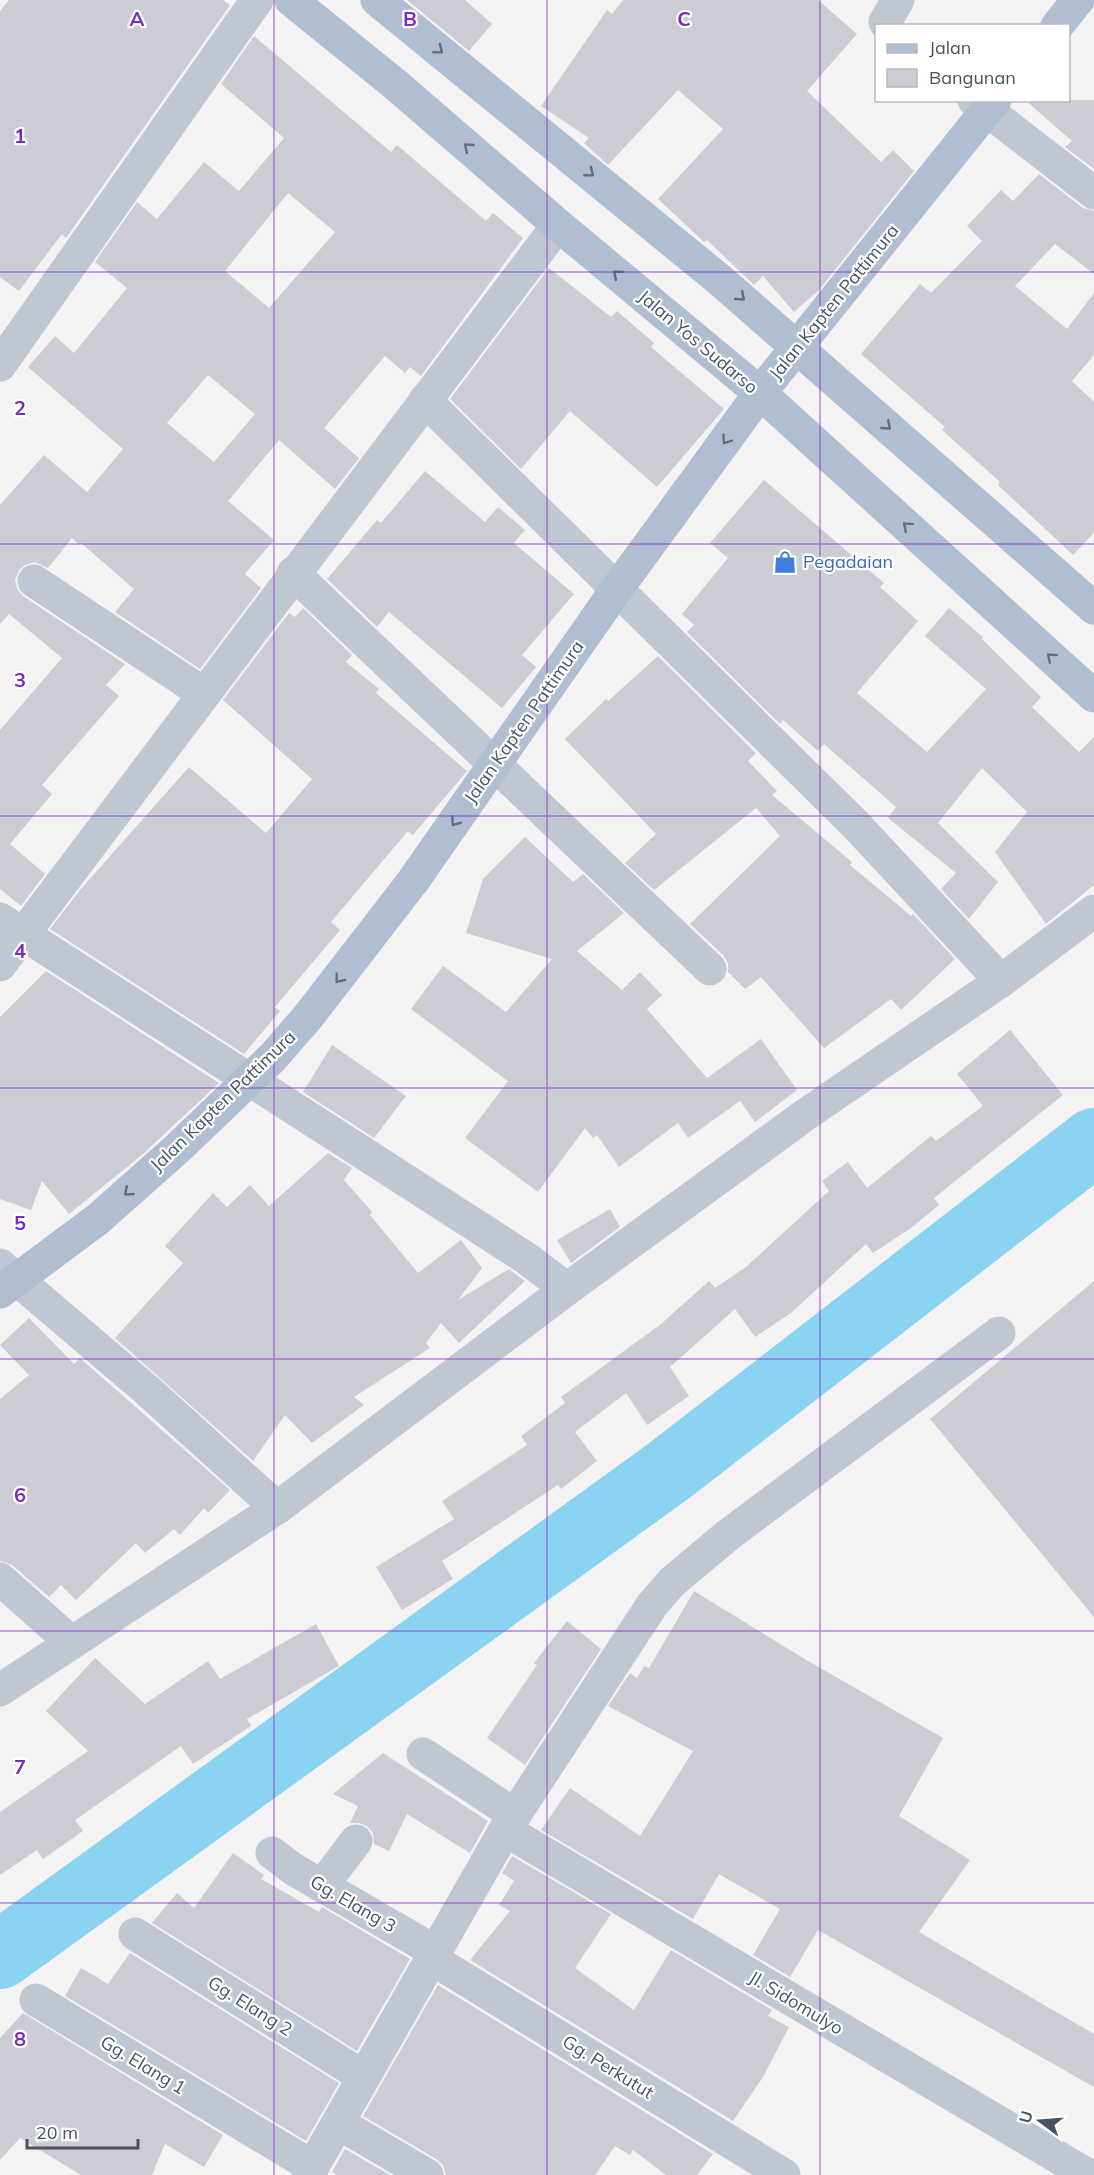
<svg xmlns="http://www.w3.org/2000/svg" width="1094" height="2175" font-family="Mulish,sans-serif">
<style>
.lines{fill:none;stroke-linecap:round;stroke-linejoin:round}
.river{stroke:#8ad4f2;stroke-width:68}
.building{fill:#cccdd4;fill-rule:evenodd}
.minor{stroke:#bfc8d2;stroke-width:33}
.major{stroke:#b0bed2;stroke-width:33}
.oneway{stroke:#626e7d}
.grid{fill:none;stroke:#7b2cbf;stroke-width:1.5;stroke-opacity:0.55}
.labels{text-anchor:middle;stroke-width:4.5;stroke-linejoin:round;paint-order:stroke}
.street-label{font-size:18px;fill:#485361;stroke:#fff}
.shop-label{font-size:18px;fill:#366cbe;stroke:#fff;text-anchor:start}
.grid-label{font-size:20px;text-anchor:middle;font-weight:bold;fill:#7b2cbf;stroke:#fff;stroke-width:4.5;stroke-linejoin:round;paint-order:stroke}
</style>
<rect width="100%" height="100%" fill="#f4f2f2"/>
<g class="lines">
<path class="river" d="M0,1955l670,-485 424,-328"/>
</g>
<g class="building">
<path d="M9,0h214l7,5 -164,233 -4,-4 -43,57 -19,-14v-266z"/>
<path d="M407,0h58l27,24 -23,27z"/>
<path d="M623,0h195l39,34 -50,57 74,71 12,-12 21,21 -95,119 -25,22 -31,-36 -9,9 -47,-45 -3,2 -46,-43 65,-70 -45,-39 -70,75 -24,-22 5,-5 -48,-32 66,-96 5,4z"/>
<path d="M254,36l137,116 6,-7 89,76 7,-8 30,25 -102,138 -11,-9 -5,6 -20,-17 -61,72 35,30 -24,31 -56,-49 -51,61 46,39 -29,34 16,14 -61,81 -85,-57 19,-23 -53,-46 -2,2 -7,-7 -24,30 -13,-6 -10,3 -6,5 -4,10 2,9 6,7 102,68 -19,21 13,11 -77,89 10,9 -42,50 35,30 -24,32 -21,-17v-159l62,-72 -53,-44 -9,10v-119l44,-50 43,37 36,-43 -95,-82 27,-31 19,17 53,-65 -32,-26 42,-60 20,17 47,-57 35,29 45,-53 -63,-54zM288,193l47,39 -66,76 -44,-37zM208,375l47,39 -41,48 -47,-39z"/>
<path d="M1025,100h69v69l-29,-22 7,-6z"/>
<path d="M1039,174l44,34 11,3v63l-39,-30 -40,42 52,43 27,-36v62l-22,26 22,21v131l-21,22 -75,-70 2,-3 -58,-52 3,-3 -84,-73 59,-70 11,9 51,-52 -15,-15 34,-36 12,11z"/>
<path d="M549,268l62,49 6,-6 37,32 -3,4 73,62 -67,78 -87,-76 -49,58 -71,-70z"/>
<path d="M425,471l60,51 13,-15 27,23 -11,13 60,51 -52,61 14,12 -34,41 -113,-96 -12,15 -50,-48 50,-59 4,3z"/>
<path d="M764,480l120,103 -4,4 38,34 -61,72 70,59 59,-63 -61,-53 24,-28 34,29 -1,2 59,58 -9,10 47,45 15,-15v148l-48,39 -51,-72 32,-40 -45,-44 -44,55 60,59 -29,37 -28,-30 15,-16 -68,-55 8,-11 -72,-63 -6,7 -35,-31 -3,4 -93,-92 7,-7 -12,-11 46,-56 -18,-15z"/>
<path d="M303,608l49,47 -6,7 33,27 -3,4 91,78 -54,64 -5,-4 -77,91 9,8 -65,77 5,4 -36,43 -194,-125 30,-39 109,-123 77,66 46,-54 -89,-79 66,-87 6,4z"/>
<path d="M658,656l98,97 -8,8 29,30 -5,4 80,67 -2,3 61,51 2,-2 42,45 -54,51 -10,-11 -67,49 -63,-71 -16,12 -17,-17v-9l-5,-8 -33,-31 90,-88 -24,-28 -102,82 -29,-27 31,-29 -91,-95 41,-40 2,2z"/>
<path d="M525,837l48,45 10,-8 41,39 -47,38 45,39 18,-18 22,23 -15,14 60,69 54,-39 36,51 -42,32 -15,-21 -52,37 -10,-15 -59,44 -22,-32 -4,3 -8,-10 -47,64 -73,-54 43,-57 -97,-72 32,-43 63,46 46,-53 -86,-26 17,-54z"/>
<path d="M46,971l173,112 -76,71 -74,60 -27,-33 -11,29 -31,-11v-182z"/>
<path d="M1010,1030l53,65 -129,103 5,7 -28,23 -38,25 -7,-9 -75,69 -36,24 -20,-28 -65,58 19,29 -42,29 -21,-32 -51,39 22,29 -36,28 -3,-4 -116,76 11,18 -51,31 -26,-43 78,-48 -12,-18 85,-56 -6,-9 44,-33 -4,-6 100,-73 48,-43 6,7 31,-21 83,-76 -7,-10 26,-19 19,26 64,-52 5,5 47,-35 -26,-32z"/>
<path d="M332,1045l74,51 -32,42 -71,-46z"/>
<path d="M328,1153l24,15 -8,12 28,32 -2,3 48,58 43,-33 21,28 -24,32 51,-31 16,12 -66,62 -18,-20 -15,20 4,5 -76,49 10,8 -52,38 -27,-28 -32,46 -138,-123 68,-75 -18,-17 48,-53 14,14 23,-22 19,21z"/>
<path d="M610,1209l10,18 -49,36 -14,-23z"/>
<path d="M1094,1281v336l-164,-198z"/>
<path d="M29,1318l45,46 6,-6 150,132 -22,23 -4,-5 -24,27 -6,-6 -29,24 -9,-10 -60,57 -15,-15 -12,12 -37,-32 -12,-4v-162l29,-24 -29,-30z"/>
<path d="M694,1591l114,70 135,77 -44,78 71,44 -51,72 175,102v53l-276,-157 -28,47 -37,-22 27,-46 -61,-35 -26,45 -152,-89 29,-42 70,48 53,-85 -85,-45 22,-33 7,5 7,-12 5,2z"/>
<path d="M567,1621l34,28 -76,116 -38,-27 50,-73 -3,-2z"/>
<path d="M316,1624l23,42 -92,53 4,7 -58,38 -12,-18 -106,74 8,11 -40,28 -6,-9 -37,25v-63l88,-61 -42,-40 49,-53 50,46 63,-43 12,18z"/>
<path d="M383,1753l105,68 -18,32 -63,-39 -18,37 -15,-7 -1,-11 -6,-7 -8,-3h-9l8,-17 -25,-12z"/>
<path d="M233,1853l31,22 -3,4 58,33 3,-5 88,52 -53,92 -205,-128 25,-30 17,15z"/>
<path d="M512,1856l99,58 -36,54 59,42 37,-60 101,60 -4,6 21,11 -26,50 -30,44 -263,-161 40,-49 -11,-6 15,-24 -12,-8z"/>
<path d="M130,1953l209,130 -33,58 -241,-145 16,-28 27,16z"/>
<path d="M438,1985l275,169 -16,21h-31l-33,-25 -3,5 -15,-9 -20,29h-149l-3,-10 -7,-6 -73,-43z"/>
<path d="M23,2013l200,122 -19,32 -39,-23 -13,31h-71l-61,-37 -20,22v-122z"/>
<path d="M345,2149l45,26h-53l-5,-3z"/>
</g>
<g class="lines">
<g class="minor">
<path d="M888,26l-3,-4 13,-22"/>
<path d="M974,100l120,93"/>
<path d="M0,365l257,-365"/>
<path d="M425,400l431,425 145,156"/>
<path d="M293,573l417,396"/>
<path d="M34,581l169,112"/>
<path d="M0,919l526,339 41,31"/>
<path d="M0,965l558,-740"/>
<path d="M0,1265l148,126 129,117"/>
<path d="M0,1579l72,64"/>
<path d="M0,1690l277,-182 290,-219 238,-174 196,-134 93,-70"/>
<path d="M423,1754l92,61"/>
<path d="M505,1830l583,345"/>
<path d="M272,1853l21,16 143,83"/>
<path d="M322,1886l34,-45"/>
<path d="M135,1934l229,143"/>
<path d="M432,1959l352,216"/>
<path d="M36,2000l277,167"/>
<path d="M338,2123l89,52"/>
<path d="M308,2175l197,-345 147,-225 20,-23 56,-47 271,-202"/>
</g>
<g class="major">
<path d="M291,0l105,85 162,140 202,168 334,303"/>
<path d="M377,0l344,281 373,327"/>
<path d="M1057,26l21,-26"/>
<path d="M0,1292l98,-73 81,-72 94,-90 34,-39 106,-137 203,-291 144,-197 235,-293"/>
</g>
</g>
<defs><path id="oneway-chevron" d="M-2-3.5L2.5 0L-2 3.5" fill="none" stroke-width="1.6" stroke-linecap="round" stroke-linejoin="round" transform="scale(1.5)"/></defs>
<g class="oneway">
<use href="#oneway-chevron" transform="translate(439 50) rotate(39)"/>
<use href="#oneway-chevron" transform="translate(468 147) rotate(-139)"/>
<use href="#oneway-chevron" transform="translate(590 173) rotate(39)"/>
<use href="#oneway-chevron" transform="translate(617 274) rotate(-140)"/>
<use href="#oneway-chevron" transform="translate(741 297) rotate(41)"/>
<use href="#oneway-chevron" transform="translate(887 426) rotate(41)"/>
<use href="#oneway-chevron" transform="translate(726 440) rotate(126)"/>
<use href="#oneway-chevron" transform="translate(907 526) rotate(-138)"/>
<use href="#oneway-chevron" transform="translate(1051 657) rotate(-138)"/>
<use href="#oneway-chevron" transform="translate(455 822) rotate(125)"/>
<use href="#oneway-chevron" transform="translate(339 979) rotate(129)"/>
<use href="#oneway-chevron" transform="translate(128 1192) rotate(139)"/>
</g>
<path class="grid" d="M274,0v2175M547,0v2175M820,0v2175M0,272h1094M0,544h1094M0,816h1094M0,1088h1094M0,1359h1094M0,1631h1094M0,1903h1094"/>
<defs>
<g id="shop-bare" transform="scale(1.8)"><path d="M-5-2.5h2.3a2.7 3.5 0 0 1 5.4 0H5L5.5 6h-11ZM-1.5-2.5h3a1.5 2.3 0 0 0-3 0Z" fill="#3f7fe0" stroke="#fff" stroke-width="2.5" paint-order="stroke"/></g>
</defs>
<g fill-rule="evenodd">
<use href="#shop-bare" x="785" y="562"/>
</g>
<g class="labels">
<g class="street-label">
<text transform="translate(834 302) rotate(-51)" y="6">Jalan Kapten Pattimura</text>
<text transform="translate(698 342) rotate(40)" y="6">Jalan Yos Sudarso</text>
<text transform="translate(524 722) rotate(-55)" y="6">Jalan Kapten Pattimura</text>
<text transform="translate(223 1101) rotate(-44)" y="6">Jalan Kapten Pattimura</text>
<text transform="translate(353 1904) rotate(30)" y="6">Gg. Elang 3</text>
<text transform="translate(796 2003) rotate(31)" y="6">Jl. Sidomulyo</text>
<text transform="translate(250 2006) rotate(32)" y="6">Gg. Elang 2</text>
<text transform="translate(143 2065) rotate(31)" y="6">Gg. Elang 1</text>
<text transform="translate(608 2067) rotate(32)" y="6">Gg. Perkutut</text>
</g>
<g class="shop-label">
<text x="803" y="568">Pegadaian</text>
</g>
</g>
<g class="grid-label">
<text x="137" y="26">A</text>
<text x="410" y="26">B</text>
<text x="684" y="26">C</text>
<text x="20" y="143">1</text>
<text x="20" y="415">2</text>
<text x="20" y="687">3</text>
<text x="20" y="958">4</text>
<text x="20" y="1230">5</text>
<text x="20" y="1502">6</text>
<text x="20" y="1774">7</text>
<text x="20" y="2046">8</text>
</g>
<rect x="875" y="24" width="195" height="78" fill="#ffffff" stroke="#b6bac0" stroke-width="1.5"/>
<rect x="887" y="44" width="30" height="9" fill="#b0bed2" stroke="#b6bac0" stroke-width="1.5"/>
<text x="929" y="54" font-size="18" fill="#485361">Jalan</text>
<rect x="887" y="69" width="30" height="18" fill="#cccdd4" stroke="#b6bac0" stroke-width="1.5"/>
<text x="929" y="84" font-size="18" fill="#485361">Bangunan</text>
<g transform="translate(1040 2121) rotate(286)" stroke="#ffffff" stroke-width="4.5" paint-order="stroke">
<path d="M0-4.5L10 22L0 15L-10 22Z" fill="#485361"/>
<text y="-9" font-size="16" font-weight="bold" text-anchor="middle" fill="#485361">U</text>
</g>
<path d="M27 2139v9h111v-9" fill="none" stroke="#485361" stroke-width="3"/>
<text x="36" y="2139" font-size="18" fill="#485361" stroke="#ffffff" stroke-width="4.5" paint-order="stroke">20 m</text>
</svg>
